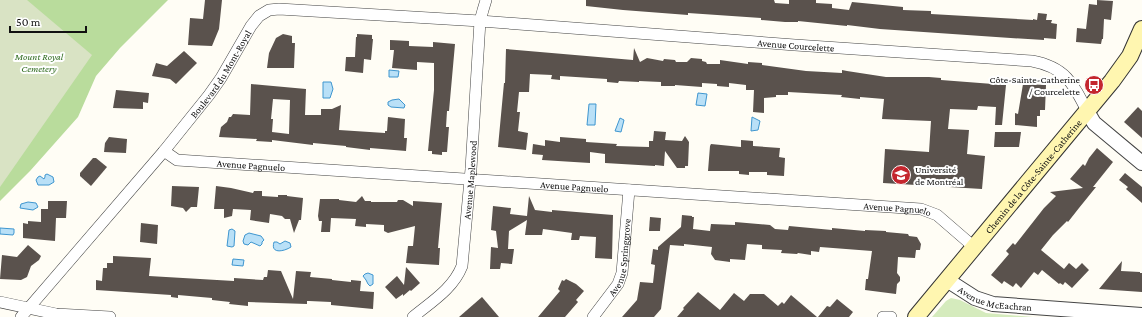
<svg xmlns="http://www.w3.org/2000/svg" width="1142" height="317" font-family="'Crimson Pro',serif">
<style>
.green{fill:#d5ebbd}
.forest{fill:#b9dc9c}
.cemetery{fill:#d9e3c4}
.water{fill:#b9e0f7;stroke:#3f96cf}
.building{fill:#5a524d;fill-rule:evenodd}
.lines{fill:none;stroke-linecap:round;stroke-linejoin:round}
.minor-casing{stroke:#444;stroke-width:12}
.tertiary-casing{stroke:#444;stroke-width:16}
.secondary-casing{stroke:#333;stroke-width:18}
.minor{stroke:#fff;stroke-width:11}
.tertiary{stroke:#fff;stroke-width:14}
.secondary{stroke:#fff6b0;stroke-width:16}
.labels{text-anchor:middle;stroke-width:4;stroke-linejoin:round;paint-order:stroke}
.street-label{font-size:10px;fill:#111;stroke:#fff}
.park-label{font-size:10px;font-style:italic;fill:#2f6b1f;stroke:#fff}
.poi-label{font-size:10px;fill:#111;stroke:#fff;text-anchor:end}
</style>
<rect width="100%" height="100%" fill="#fffdf5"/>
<path class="green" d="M951,298l9,2 26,13 47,4h-101l14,-16z"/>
<path class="forest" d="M0,0h168l-48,48 -24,28 -18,41 -48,54 -30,30z"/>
<path class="cemetery" d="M0,0h27l65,55 -92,132z"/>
<g class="water">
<path d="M389,70l10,1 -1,6h-9z"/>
<path d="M323,82h8l2,7 -3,9h-7z"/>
<path d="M698,93l9,1 -2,12 -9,-1z"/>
<path d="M399,99l6,6 -1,3 -13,-1 -3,-2v-3l4,-2z"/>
<path d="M589,104h7l-1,21h-8z"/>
<path d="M752,117l8,4 -2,9 -7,1z"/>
<path d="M620,118l4,2 -3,12 -6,-1z"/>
<path d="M47,174l6,3 1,5 -5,3h-11l-2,-5 2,-3 2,-1 4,3 1,-2v-2z"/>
<path d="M28,202l8,1 2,4 -5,3 -13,-2 1,-4z"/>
<path d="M0,228l14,1v4l-1,2 -13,-1z"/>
<path d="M232,229l3,2 -1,15 -2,1 -5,-1 2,-16z"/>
<path d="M249,233l12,3 3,4 -2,2v2l-2,2 -9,-4 -3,3 -4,-1 -1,-3 2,-6z"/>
<path d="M285,241l5,2 1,4c-6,4 -21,8 -17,-5h3l3,2z"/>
<path d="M233,259l11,1 -1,6 -11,-1z"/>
<path d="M368,273l5,2v9l-3,2 -2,-2 -2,-4 -3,-4 2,-2z"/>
</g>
<g class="building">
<path d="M205,0h17l-3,29 -7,17 -24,-1 2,-27 13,1z"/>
<path d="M586,0h188l1,3 14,1v-4h27v3l16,1v4l17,2 3,-8 51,5v3l28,1v3l102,6v-1l4,1 1,-7 9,1 -1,6h6l-1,3 6,1 -1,15 -12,-1v2l-48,-3 -116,-8 -33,-4v1l-49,-5v1h-13l-24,-2v-2l-73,-5v2l-65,-5 -37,-4z"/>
<path d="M1097,0l16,1 -2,19 -7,-1 -1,20h-1l-1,5 -25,-2 1,-14 9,1 3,-25 8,1z"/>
<path d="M283,34l9,2v7h3l-1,25h-27l2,-15 7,-15z"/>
<path d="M357,34l15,1v4h1l-2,21 -7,-1 -1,14 -18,-2 1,-14h9l1,-20h1z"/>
<path d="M390,40l19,1v5l24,1v-5l22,2 -6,67h-2l-1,16h3l-2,25h-5v3l-10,-1v-3h-4l6,-61v-27l-17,-1v8l-25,-2 2,-18h-4z"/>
<path d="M634,48l6,14 7,-4 16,3 1,-2 11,1 1,2h11l4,-4 11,1v2l4,1 1,2h13v-4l28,4v-2l14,1v2l44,6 36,2v-3l5,1 39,6h43l12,1v2l65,5 -4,40h-7l1,-18 -18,-1 -1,4 -27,-1 -2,20 21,1 -2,24 18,2 -3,33 -99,-6 2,-34 44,3 2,-31 -49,-2 2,-20 -24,-2v2l-19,-2 1,-2 -54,-3v3h-12v2l-12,1v15l-11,-1 1,-22h-8v-5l-17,-2v4l-12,-1v-2l-15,-1v4l-27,-2v1h-14v-4l-22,-1v1l-20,-1 -1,2 -11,-1v-3l-47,-3v4l-9,-1 1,-4 -22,-1 -1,18h-10l-2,20h3l-2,19 10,2 -2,17 -28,-3 6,-64h1l1,-34 127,11z"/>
<path d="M184,51l13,12 -21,21 -6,-5 -18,-3 4,-13 11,3z"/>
<path d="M251,84l55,5 -1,26h16v-6h11l9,-4 -2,25 46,3v-2h2l1,-14 17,2 -1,19h3l-1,13 -36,-3v2l-24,-3v-1l-33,-3v2l-41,-5v2l-16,-1 1,-2 -38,-2 2,-10 6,-5 2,-5h2l2,-3 17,1zM273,99l17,1 -1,34 -17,-2 1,-13h-2z"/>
<path d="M1023,84l23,1 -1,25h-5v6h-3v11l-22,-2v-12l3,1z"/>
<path d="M116,90l33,3 -1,10 -5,-1v7l-30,-1z"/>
<path d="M1138,107l4,4v27l-18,-16z"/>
<path d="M654,131l12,1 -1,8 17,1 3,-5 4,6 -1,24h-3v2h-8l-12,-17 -1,15 -9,-1v1l-50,-3v-9l-15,-2v11l-48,-3 1,-5 -11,-1 1,-10 12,2v-6l15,2v-5l26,2v3l31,2 -1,2 33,1v-6h4z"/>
<path d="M995,132h26l-2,15h-25z"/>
<path d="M109,137l18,2 -1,14 -22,-1 1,-9z"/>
<path d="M741,140l12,1v5l27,2 -1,9 6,1 -1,18 -17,-1v-3h-18v3l-10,-1v-3h-31l2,-25 1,-2 30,3z"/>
<path d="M1097,148l16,14 -20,25h3l-17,21 -11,14 -1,-1 -14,14 -12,15 23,19 5,-6 7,6 6,-6 7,7 -17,18 -7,-6 -2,3 -3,-2 -1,1 -17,-14 -4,5 -4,-3 -13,16 -5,-5 -3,4 -9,-6 -2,3 -11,-9 18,-21 -3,-3 7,-8 2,2 29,-37 12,-12 -6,-4 33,-4 -13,-9 13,-15 2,2 4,-8z"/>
<path d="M93,158h3l11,9 -16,19 -11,-10v-3z"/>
<path d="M1125,173l17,14v16l-16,-14 2,-2 -9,-7z"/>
<path d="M172,186l27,1 -2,20h-6l-5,5 -3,-4 -12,-2z"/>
<path d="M216,186l15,2 22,5 1,-2h8v5l16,1v-2h9v1l16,2 -2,22h-2l-5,13 -4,-14h-5l-3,-3 -12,-2 -1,9 -19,-3 1,-10 -18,-1 -1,7 -8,2v-9h-10z"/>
<path d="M362,196l3,5h6v1h26l1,-2h5l10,6v-5l29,2 -4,45h2l-1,17 -33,-2 2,-17h5l2,-20 -27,7 -4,-2v-6l-18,-1v3l-11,-1 1,-7 -25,-1 -1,14h-9l1,-11h-3l-1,-5 2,-17h19v1l17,2z"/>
<path d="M529,196l6,14 17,2v-2l61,5 -1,44 -17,-1 1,-21 -16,-1 -1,4h-8l1,-7 -29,-4 -1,6h-17l2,-15 -18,11 -1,18h6l-2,15 -11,-1 -1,6h-10l1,-22 7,1 -2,-17 -5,-1 2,-24 18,2 -1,6 17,2z"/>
<path d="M48,201h19l-1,17h-10l-1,23 -32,-3v-15l5,1v-3l13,1v-13h7z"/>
<path d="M682,215l10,1v1h2l-1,12 17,2 1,-7 24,1v-3l35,3 5,4 13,1 1,-4 43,4v-2l33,3v-1l21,1v1l22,2 1,2 8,1 4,7 -1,6h-4l-1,8 -17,-1 -1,16 3,4v4l-3,3 -1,10 -31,-4 1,-11h2l4,-28 -52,-4 -1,5 -8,-1v4l-13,-2 -1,1 -16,-1 1,-3 -20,-1v-4l-15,-1 -2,16 -15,-1v3l-15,-2 -4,-6 1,-7 -28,-3v2l-14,-1 -9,64 -7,8h-32l15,-17 3,-18 13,1 2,-18 -4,-1 2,-15 5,1v-3l23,-20z"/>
<path d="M650,217l11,1 -1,13h-11z"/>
<path d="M141,223l17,2 -1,19 -17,-2z"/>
<path d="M28,245l13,11 -2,4 -8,6 -4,11 -6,3 -21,-1 2,-24 15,2z"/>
<path d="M113,256l38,2 -2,18 85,5v-3l29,2 1,-3h3l1,-7 13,1 12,28 3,-28 15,1 -1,5 22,2v1l19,2v-2l10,1 -1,10 14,1 -1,17 -42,-4v-3l-22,-1h-2v3l-59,-2v4l-19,-2 1,-2 -18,-2v-2l-34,-3v3l-7,-1v-2l-75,-5v-10l6,1 1,-13h4v-5h6z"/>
<path d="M1122,261l-1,10 19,1v1h2v19l-43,-3z"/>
<path d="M406,267l14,16 -9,8 -1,-1 -7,6v-2l-7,5 -11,-12 12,-11 7,9z"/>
<path d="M566,279l10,5 8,7 -8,9 2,2 -13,15h-27l22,-26 -2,-2 4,-9 2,1z"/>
<path d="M698,292l22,18 14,-17 10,8 6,-7h14l14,12 4,-4 2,2 7,-9 26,22h-140l7,-8 -1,-1z"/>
<path d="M482,297l17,20h-40z"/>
<path d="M837,299l16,13 -4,5h-31l9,-11 3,1z"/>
</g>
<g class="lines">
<g class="minor-casing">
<g id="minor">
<path id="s1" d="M164,151l13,9 744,49 16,6 37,32"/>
<path d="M0,302l56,12 54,3"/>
<path id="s2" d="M21,317l143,-166 45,-56 12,-17 30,-52 8,-10 10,-6 10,-1 201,12 3,-11 3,-10"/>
<path id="s3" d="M413,317c18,-15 40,-28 49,-51l9,-97 9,-148 315,24 237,16c33,6 41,22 55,50"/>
<path id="s4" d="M593,317l25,-33 4,-11 7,-83"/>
<path d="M883,317h8"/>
</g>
</g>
<g class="tertiary-casing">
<g id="tertiary">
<path d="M1087,111l7,12 48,40"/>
<path id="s5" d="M947,280l28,18 18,6 149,11"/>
</g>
</g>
<g class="secondary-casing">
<g id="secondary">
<path id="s6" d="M916,317l196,-236 18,-25 12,-27"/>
</g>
</g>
<use href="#minor" class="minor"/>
<use href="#tertiary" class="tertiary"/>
<use href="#secondary" class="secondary"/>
</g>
<defs>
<g id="bus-disc" transform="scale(1)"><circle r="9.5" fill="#c4262e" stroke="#fff"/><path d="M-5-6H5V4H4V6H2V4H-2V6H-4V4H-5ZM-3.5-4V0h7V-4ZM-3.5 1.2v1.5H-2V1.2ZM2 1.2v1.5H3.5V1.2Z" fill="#fff"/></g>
<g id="university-disc" transform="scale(1)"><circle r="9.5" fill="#c4262e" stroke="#fff"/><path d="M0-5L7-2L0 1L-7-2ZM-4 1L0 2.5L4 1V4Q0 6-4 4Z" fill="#fff"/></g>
</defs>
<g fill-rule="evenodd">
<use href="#bus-disc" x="1094" y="85"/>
<use href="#university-disc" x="901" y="175"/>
</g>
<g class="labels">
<g class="street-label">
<text dy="4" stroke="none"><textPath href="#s3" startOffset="634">Avenue Courcelette</textPath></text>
<text dy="4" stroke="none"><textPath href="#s2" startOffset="315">Boulevard du Mont-Royal</textPath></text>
<text dy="4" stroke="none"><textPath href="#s1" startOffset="90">Avenue Pagnuelo</textPath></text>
<text dy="4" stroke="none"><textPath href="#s6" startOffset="183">Chemin de la Côte-Sainte-Catherine</textPath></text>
<text dy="4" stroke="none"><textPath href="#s3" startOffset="158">Avenue Maplewood</textPath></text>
<text dy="4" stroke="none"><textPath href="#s1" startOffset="414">Avenue Pagnuelo</textPath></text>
<text dy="4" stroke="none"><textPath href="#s1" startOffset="738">Avenue Pagnuelo</textPath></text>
<text dy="4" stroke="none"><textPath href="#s4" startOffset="68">Avenue Springgrove</textPath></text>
<text dy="4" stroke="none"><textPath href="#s5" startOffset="53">Avenue McEachran</textPath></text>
</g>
<g class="park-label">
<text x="39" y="60">Mount Royal<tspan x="39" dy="12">Cemetery</tspan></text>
</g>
<g class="poi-label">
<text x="1080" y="83">Côte-Sainte-Catherine<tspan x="1080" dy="12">/ Courcelette</tspan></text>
<text x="915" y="173" text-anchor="start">Université<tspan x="915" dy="12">de Montréal</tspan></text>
</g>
</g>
<path d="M10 26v6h76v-6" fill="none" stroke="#111111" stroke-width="2"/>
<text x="16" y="26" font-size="12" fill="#111111" stroke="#ffffff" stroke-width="3" paint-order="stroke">50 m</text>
</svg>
